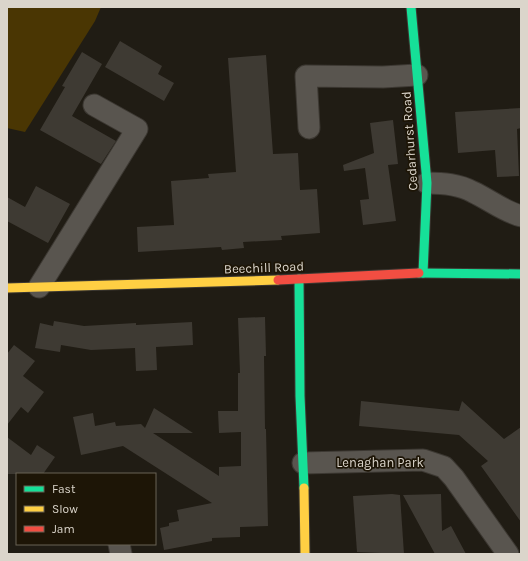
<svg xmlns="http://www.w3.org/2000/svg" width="528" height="561" font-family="Karla,sans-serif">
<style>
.green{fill:#4a3603}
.building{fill:#3e3a33}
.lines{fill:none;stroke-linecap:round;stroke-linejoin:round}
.street-casing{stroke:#3c3832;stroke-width:23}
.fast-casing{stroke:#3c3832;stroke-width:11}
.slow-casing{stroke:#3c3832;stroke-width:11}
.jam-casing{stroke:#3c3832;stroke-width:11}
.street{stroke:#59554f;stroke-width:21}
.fast{stroke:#16e098;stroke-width:9}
.slow{stroke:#ffcf43;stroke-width:9}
.jam{stroke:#f24e42;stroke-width:9}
.labels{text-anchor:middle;stroke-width:3.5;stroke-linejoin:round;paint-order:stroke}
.street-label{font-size:13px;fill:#dbd5cb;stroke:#1d1506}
</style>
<rect width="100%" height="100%" fill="#201c14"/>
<path class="green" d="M7,7h94l-6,14 -70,111 -18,-4z"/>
<g class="building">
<path d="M120,41l42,25 -4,8 16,9 -10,18 -59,-34z"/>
<path d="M82,52l20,12 -30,52 44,25 -15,23 -61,-34 25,-43 -3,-1z"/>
<path d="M266,55l7,99 25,-1 2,37 17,-1 3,44 -39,3 1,4 -39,2 1,6 -22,2 -1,-3 -83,5 -1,-25 37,-2 -3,-44 38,-3 -1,-4 28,-2 -8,-114z"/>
<path d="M521,108v20l-4,1 2,47 -22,1 -2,-27 -37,3 -3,-41z"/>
<path d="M393,120l5,44 -10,1 8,56 -33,4 -3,-25 9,-1 -4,-31 -21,3 -1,-6 31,-12 -4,-30z"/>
<path d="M36,186l34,18 -22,39 -41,-22v-24l18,10z"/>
<path d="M265,317l1,39h-2l1,73h1l2,97 -28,1v10l-28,1v3l-48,9 -4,-22 9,-2v-3l10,-2 -2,-11 35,-7 -89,-57 -42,9 -8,-38 20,-4 2,13 20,-4 1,4 25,-2 4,4 9,-20 39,25h-40l66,43v-9l22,-1v-34l-22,1 -1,-22h20v-38h2l-2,-55z"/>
<path d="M54,321l30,5 52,-3v2l56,-3 1,23 -37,2 1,23 -21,1 -1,-23 -44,2 -30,-5 -1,7 -25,-4 5,-25 13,3z"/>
<path d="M14,345l21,16 -12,15 21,16 -16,21 -7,-6 -14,18v-71z"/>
<path d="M361,401l98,10 3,-10 42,38 17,-12v95l-40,-56 7,-5 -29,-26 -100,-9z"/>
<path d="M7,437l24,18 6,-10 18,12 -12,17h-36z"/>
<path d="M392,494l8,1 4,59 -47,-2 -4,-56z"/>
<path d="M441,494l1,37 9,-5 15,28h-31l-32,-59z"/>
</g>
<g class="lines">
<g class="street-casing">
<g id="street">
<path d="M309,128l-3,-52 77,1 34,-2"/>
<path d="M427,183c16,0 32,1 46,9 17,8 30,19 48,24"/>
<path d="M39,287l98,-158 -43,-24"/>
<path d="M303,463l120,-3 21,7 10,11 54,76"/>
<path d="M119,544l2,10"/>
</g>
</g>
<g class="fast-casing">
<g id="fast">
<path d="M411,7l16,176 -4,90"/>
<path d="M419,273l102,1"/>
<path d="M299,279l1,117 4,92"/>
</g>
</g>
<g class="slow-casing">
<g id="slow">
<path d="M7,288l271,-8"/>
<path d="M304,488l1,66"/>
</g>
</g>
<g class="jam-casing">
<path id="jam" d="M278,280l141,-7"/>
</g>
<use href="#street" class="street"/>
<use href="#fast" class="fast"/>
<use href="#slow" class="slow"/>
<use href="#jam" class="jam"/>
</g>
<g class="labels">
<g class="street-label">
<text transform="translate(409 141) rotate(-94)" y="5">Cedarhurst Road</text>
<text transform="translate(264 267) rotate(-2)" y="5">Beechill Road</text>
<text x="380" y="467">Lenaghan Park</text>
</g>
</g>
<rect width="528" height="561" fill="none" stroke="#dbd5cb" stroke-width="16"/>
<rect x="16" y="473" width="140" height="72" fill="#1d1506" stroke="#696255"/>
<rect x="24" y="486" width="20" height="6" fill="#16e098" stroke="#696255"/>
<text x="52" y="493" font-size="12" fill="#dbd5cb">Fast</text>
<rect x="24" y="506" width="20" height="6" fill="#ffcf43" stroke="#696255"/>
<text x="52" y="513" font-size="12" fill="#dbd5cb">Slow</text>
<rect x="24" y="526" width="20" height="6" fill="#f24e42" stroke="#696255"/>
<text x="52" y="533" font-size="12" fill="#dbd5cb">Jam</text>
</svg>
